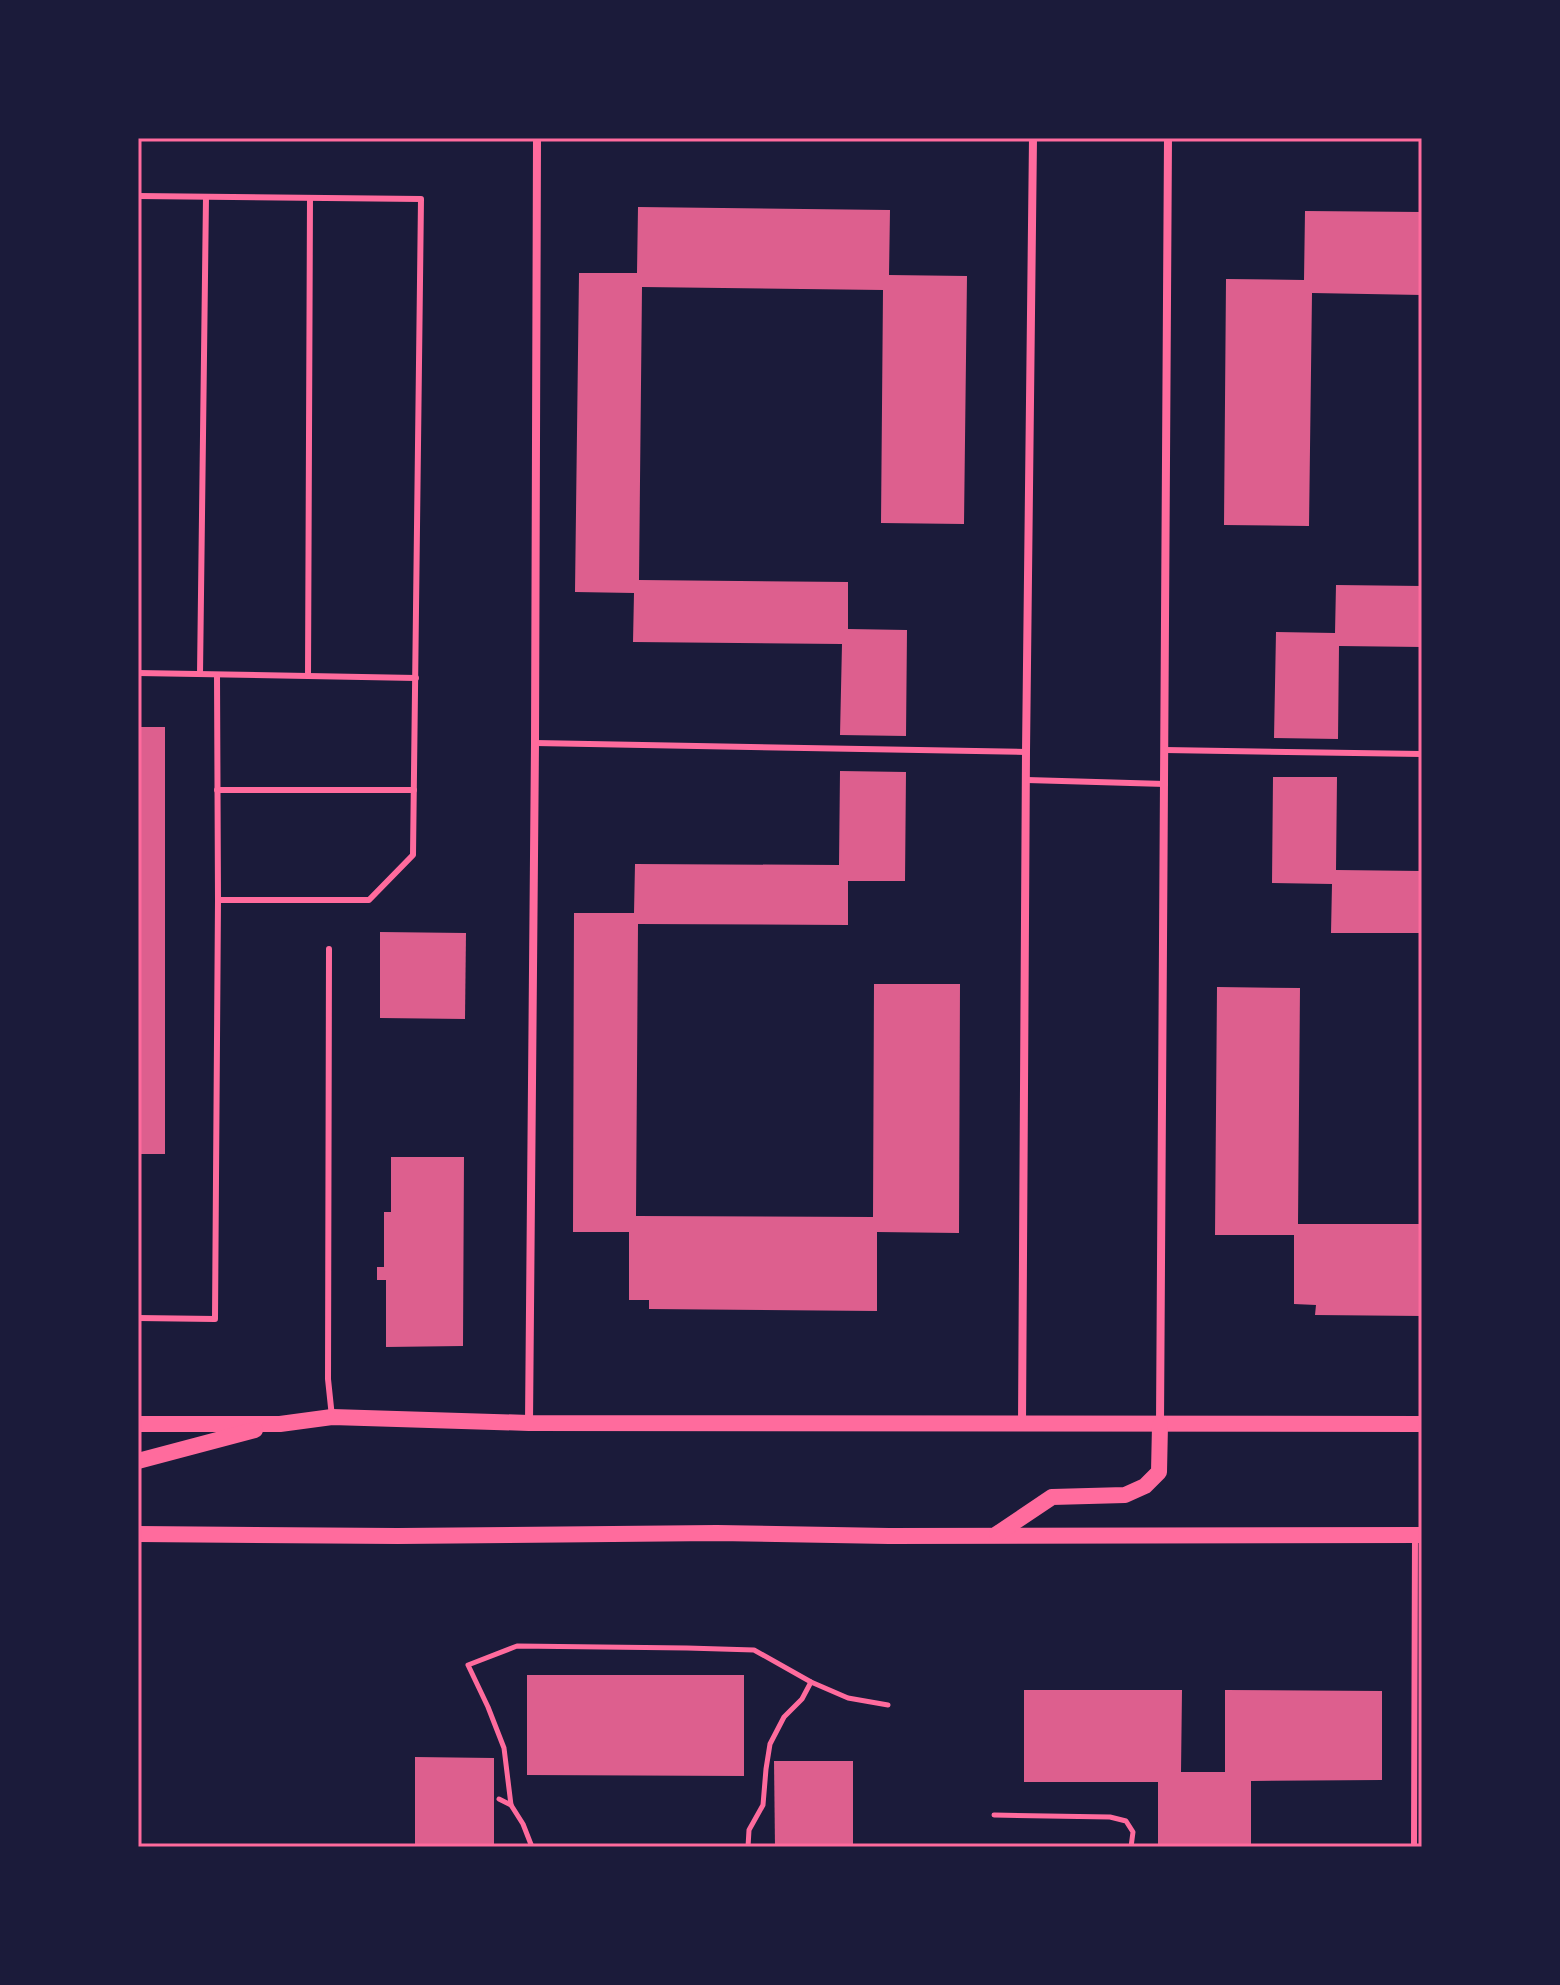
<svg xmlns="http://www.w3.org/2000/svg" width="1560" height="1985" font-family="Roboto,sans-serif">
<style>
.building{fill:#dd5f8e}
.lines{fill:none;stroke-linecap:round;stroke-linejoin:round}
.path{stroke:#ff6b9d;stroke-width:5}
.service{stroke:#ff6b9d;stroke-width:6}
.minor{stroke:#ff6b9d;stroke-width:8}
.secondary{stroke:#ff6b9d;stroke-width:16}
.neatline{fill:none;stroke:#ff6b9d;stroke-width:3}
</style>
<rect width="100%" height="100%" fill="#1b1b3a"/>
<g class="building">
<path d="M638,207l252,3 -1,65 78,1 -3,248 -83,-1 2,-233 -241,-3 -3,293 209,2v47l59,1 -1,106 -66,-1 2,-91 -209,-2 1,-49 -59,-1 4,-319h58z"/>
<path d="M1305,211l117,1v83l-110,-2 -3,233 -85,-1 2,-246 78,1z"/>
<path d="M1336,585l86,1v61l-83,-1 -1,93 -64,-1 2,-106 59,1z"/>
<rect x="138" y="727" width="27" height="427"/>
<path d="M840,771l66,1 -1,109h-57v44l-210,-1 -2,292 237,1 1,-233h86l-1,249 -82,-1v79l-228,-2v-9h-20v-68h-56l1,-319h60l1,-49 204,1z"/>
<path d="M1273,777h64l-1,93 86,1v62h-91l1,-49 -60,-1z"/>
<path d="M380,932l86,1 -1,86 -85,-1z"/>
<path d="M1217,987l83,1 -2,236h124v92l-107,-1 1,-10 -22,-1v-69h-79z"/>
<path d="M391,1157h73l-1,189 -77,1v-67h-9v-13h7v-55h7z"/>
<path d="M527,1675h217v101l-217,-1z"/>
<path d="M1024,1690h158l-1,82h44v-82l157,1v89l-131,1v66h-93v-65h-134z"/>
<path d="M415,1757l79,1v89h-79z"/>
<path d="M774,1761h79v86h-78z"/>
</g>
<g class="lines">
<g class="path">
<path d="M499,1799l12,6"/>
<path d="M994,1815l116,2 16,4 7,11 -2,15"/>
<path d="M532,1847l-9,-23 -12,-19 -7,-57 -16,-41 -20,-42 49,-19 170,2 67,2 57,32 37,16 40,7"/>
<path d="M748,1847l1,-17 14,-25 3,-36 4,-25 14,-27 18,-18 9,-17"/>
</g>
<g class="service">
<path d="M138,196l283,3 -8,656 -44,45h-151l-3,419 -77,-1"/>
<path d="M138,673l278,5"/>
<path d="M200,674l6,-477"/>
<path d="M217,675l1,225"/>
<path d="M308,676l2,-478"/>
<path d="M535,743l491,9"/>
<path d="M1165,750l257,4"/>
<path d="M1027,780l138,4"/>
<path d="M217,790h197"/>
<path d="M329,949l-1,430 4,38"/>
<path d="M1414,1847l1,-312"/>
</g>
<g class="minor">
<path d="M529,1423l6,-680 2,-605"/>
<path d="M1022,1424l4,-672 7,-614"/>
<path d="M1160,1424l8,-1286"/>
</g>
<g class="secondary">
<path d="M138,1424h142l52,-7 197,6 893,1"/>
<path d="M138,1461l117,-31"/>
<path d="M138,1534l260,2 319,-3 172,3 533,-1"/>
<path d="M997,1534l55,-37 73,-2 20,-9 14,-14 1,-47"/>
</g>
</g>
<rect width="1560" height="1985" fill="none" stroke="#1b1b3a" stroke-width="280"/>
<rect x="140" y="140" width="1280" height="1705" class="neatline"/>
</svg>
